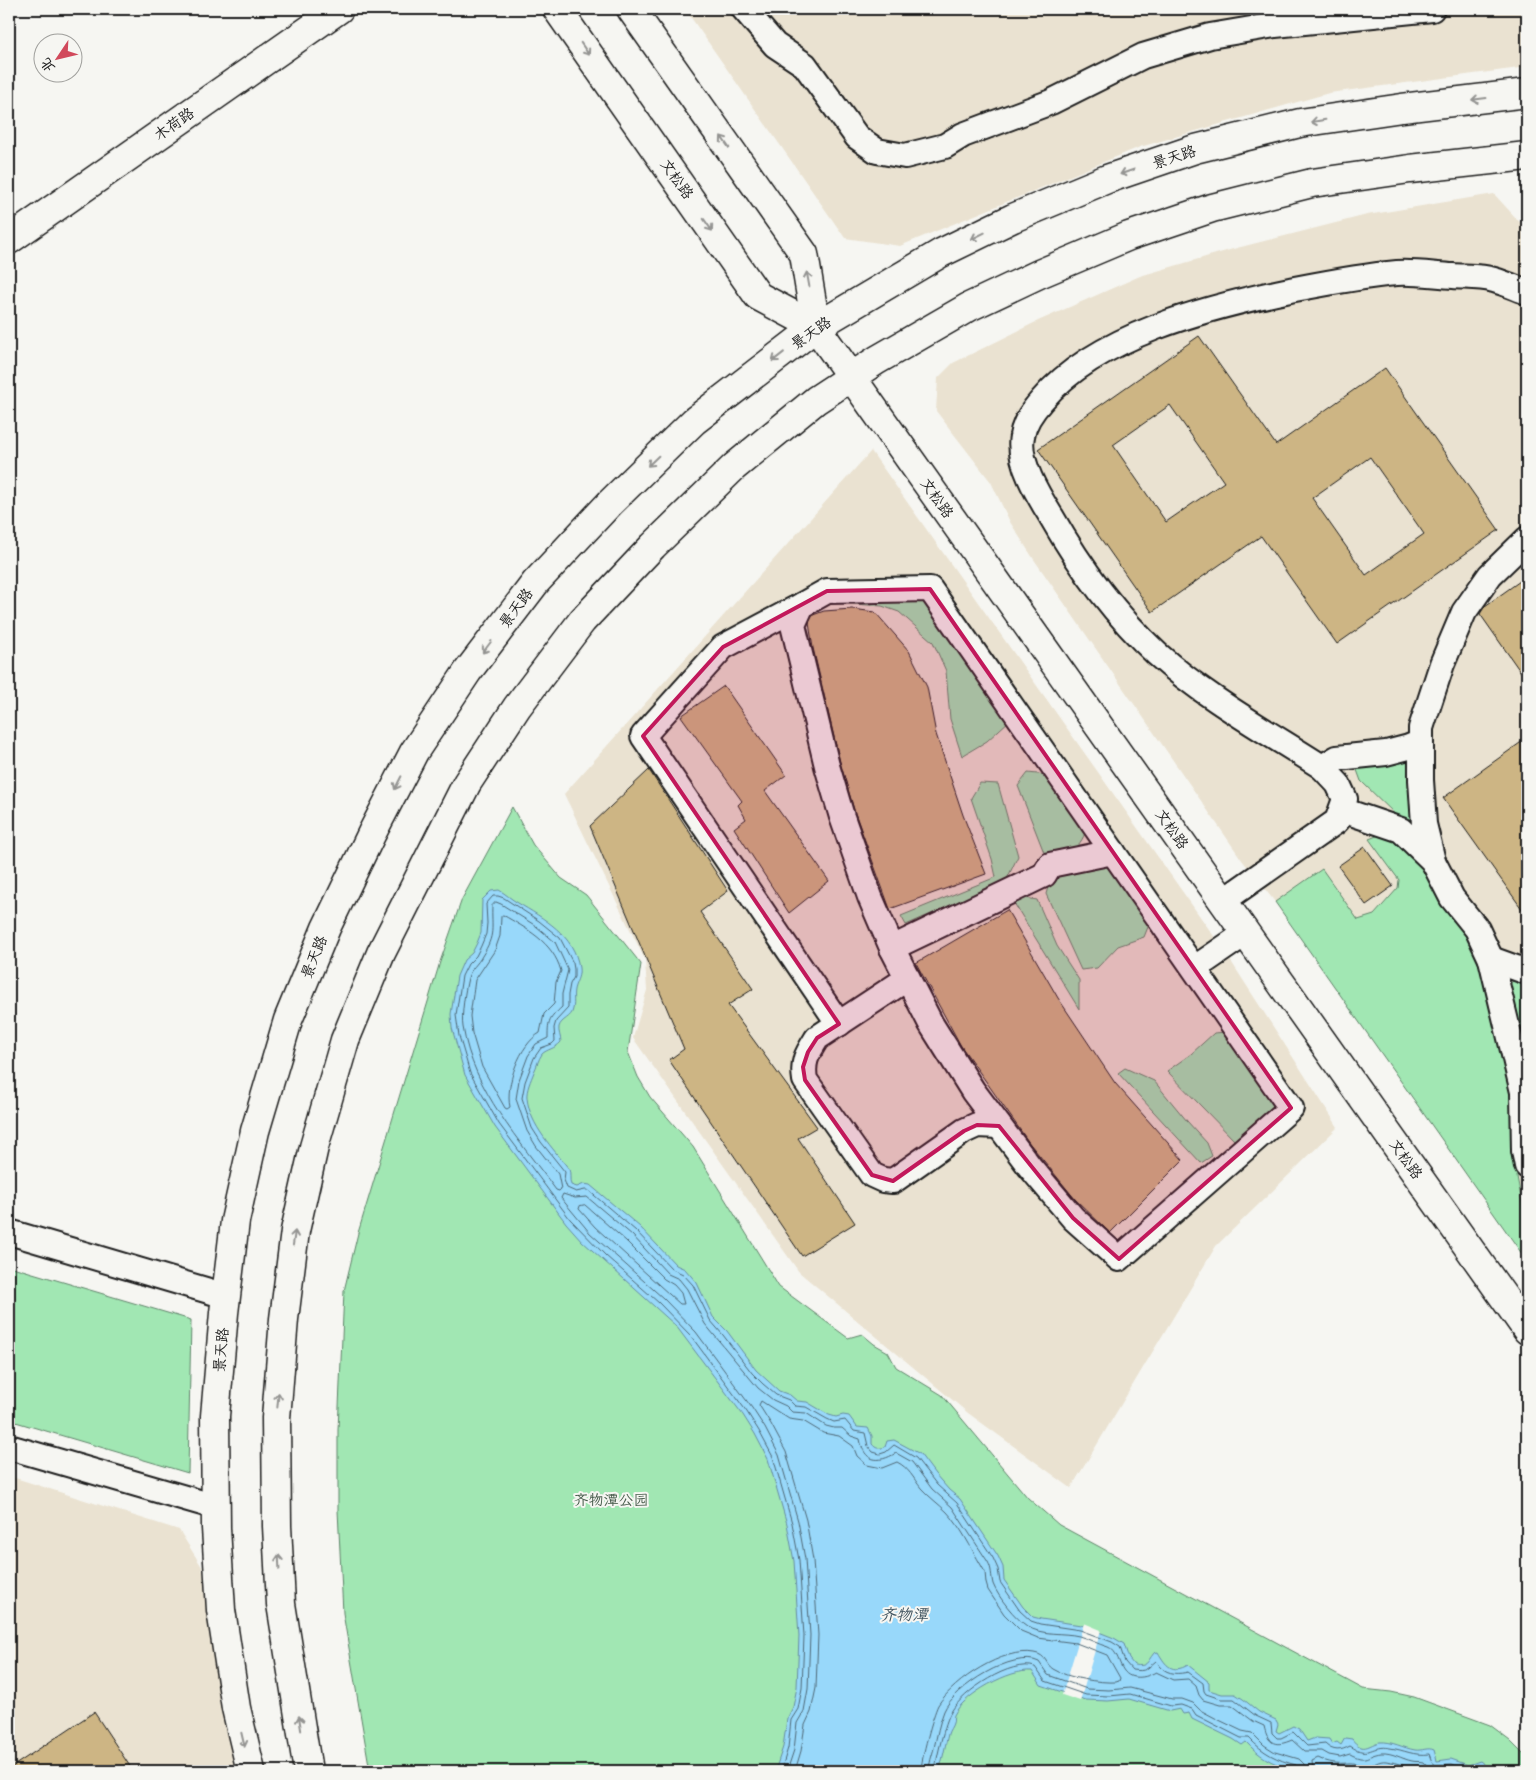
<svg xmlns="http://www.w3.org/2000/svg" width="1536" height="1780" font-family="'Gochi Hand','LXGW WenKai TC',sans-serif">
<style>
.built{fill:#eae2d1}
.green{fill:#a1e7b3;stroke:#5e8268}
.water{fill:#98d8fa;stroke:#668da1}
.pier{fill:#f6f6f2}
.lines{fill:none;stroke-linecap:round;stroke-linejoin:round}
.shore{stroke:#4e6775;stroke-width:1}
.building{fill:#cdb584;stroke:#1c1c1c;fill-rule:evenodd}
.minor-casing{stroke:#1c1c1c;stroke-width:28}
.tertiary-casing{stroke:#1c1c1c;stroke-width:31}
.minor{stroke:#f6f6f2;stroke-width:24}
.tertiary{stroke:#f6f6f2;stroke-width:28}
.oneway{stroke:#949492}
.marked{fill:#c2185b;fill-opacity:0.2;stroke:#c2185b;stroke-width:4;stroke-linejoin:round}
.labels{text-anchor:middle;stroke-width:4;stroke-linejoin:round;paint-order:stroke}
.street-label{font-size:15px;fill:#1c1c1c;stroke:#f6f6f2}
.park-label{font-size:15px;fill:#445949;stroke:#f6f6f2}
.water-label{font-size:16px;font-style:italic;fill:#41545f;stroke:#f6f6f2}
</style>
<rect width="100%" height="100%" fill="#f6f6f2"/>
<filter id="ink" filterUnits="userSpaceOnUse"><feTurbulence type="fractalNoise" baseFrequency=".02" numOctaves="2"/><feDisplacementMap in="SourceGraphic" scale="10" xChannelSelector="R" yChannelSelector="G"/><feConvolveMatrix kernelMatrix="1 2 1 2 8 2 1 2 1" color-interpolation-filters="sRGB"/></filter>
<g filter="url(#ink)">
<g class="built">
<path d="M685,9h842v58l-198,26 -189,54 -240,99 -55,-8z"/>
<path d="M1494,194l33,36v1031l-252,-359 -33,-42 -209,-302 -23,-36 -19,-40 -55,-71 2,-33 15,-15 85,-42 102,-45 93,-27 134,-34z"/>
<path d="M871,451l352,498 115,178 -122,119 -145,242 -103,-75 -169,-141 -166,-234 14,-48 -2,-30 -81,-166z"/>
<path d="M9,1476l170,54 23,37 35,204h-228z"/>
</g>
<g class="green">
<path d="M839,598l87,4 84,118 -23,21 -25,15 -12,-37 -4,-48 -13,-29 -34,-30 -17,-6 -55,-4z"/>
<path d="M1409,758l5,3 -2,62h-6l-5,-3 -40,-39 -4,-11 5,-4z"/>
<path d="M1028,773l19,2 40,53c-9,26 -18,22 -42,27l-27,-69z"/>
<path d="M980,783l18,1 20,72 -12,25 -100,44 -5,-9 95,-39 -4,-18 -21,-61z"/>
<path d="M512,807l21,38 28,33 25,17 55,69 -13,88 10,25 12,20 43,50 86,140 69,51 14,-4 12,10 14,8 8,15 46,28 86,103 31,27 304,164 28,3 23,5 76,28 20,15 17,17v14h-1157l-27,-158 -5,-103v-80l6,-139 14,-58 82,-271 22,-63z"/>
<path d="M1379,835h14l30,29 54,87 35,134 1,71 11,57 3,7v41l-252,-359 47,-33 36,51 16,-5 24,-27 1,-8 -30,-41z"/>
<path d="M1105,860l45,62 -6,15 -26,9 -21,22 -16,2 -35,-76 5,-17z"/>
<path d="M1026,898l11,2 20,46 22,34v29l-65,-106z"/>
<path d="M1515,978l12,2v76l-3,-6 -9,-44 -6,-16 2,-7z"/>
<path d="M1226,1032l53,73 -32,34 -12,2 -68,-70 24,-17 23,-21z"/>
<path d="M1125,1068l29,13 33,40 20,22 5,13 -11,7 -83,-90z"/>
<path d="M9,1266l182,54 -3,153 -179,-53z"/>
</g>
<path class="water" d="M499,890c7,4 12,9 19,13 25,15 57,32 61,65 1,8 -2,12 -4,18 -3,8 0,16 -2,23 -1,9 -12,10 -14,18 -1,5 2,10 2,15 -6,7 -14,7 -19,12 -4,6 -5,12 -8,18 -3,8 -8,18 -7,26 3,28 26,50 42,71 2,5 0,10 2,16l6,2 7,-3 6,1 50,42 36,38 9,4 12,14 16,34 14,14 29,39 23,21 11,4 7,6 10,1 22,13 7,2 7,-2 6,1 8,11 11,1 4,8v8c4,5 7,5 13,3l2,-6 7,-1 26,14 15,20 14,16 11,9 38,57 5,11 1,13 19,27 10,10 8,2 40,6 33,13 10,6 5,15 5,6c14,2 12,-2 20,-12l4,-1c8,14 14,22 30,13l21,17v8l13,4h13l8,5 16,13 17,8 2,4 -2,7 3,2 14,-7 6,3 8,12 8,-3 14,1 3,5 5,-2 4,3 4,-7 7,1c2,3 5,6 9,8 6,2 12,-4 19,-5 12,-1 23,6 35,8 7,1 13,-3 19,0l3,11 14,-2 17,6 12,-4 5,4 5,6h-182c-5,-2 -13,-2 -19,-3 -17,-4 -31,-13 -43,-26l-4,3 -9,-6 -41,-20 -3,-6 -6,1 -3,-5 -10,2 -41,-12 -21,2 -22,-1 -45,-15 -9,-14c-22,-2 -68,23 -78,44 -1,3 0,5 -1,8 -1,4 -4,7 -5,11 -3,12 -5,25 -9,37h-164l8,-24 4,-28 6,-12 4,-20 2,-51 -5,-75 -7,-37 -19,-65 -13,-25 -12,-19 -67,-89 -94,-85 -16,-18 -71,-96 -30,-52 -13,-47 -1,-14 6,-38 7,-16 8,-7 5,-10 4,-10 1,-33 9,-9z"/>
<path class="pier" d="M1084,1623l17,7 -21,71 -18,-6z"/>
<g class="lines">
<g class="shore">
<path d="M496,902l5,2 35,22 19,16 13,28 -6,24v13c-13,12 -14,14 -14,31l-12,6 -8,12 -9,24 -3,19 11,32 9,15 22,28 3,15 -2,2 -3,-1c-36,-49 -83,-100 -93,-163 -2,-11 2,-37 5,-49 2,-9 10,-14 14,-22 14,-22 9,-27 10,-50z"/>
<path d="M503,915c24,14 50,27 58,56l-5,11 -2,22 -10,10 -4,19c-20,11 -35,52 -30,74l-3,2 -2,-1 -23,-41 -10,-34 -2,-17 5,-36 20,-30 5,-14 1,-19z"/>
<path d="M585,1205l41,36 38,38 10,6 7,8 3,11h-4l-85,-77 -16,-18 1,-3z"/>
<path d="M781,1771l7,-23 3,-28 7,-11 4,-21 2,-52 -5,-76 -7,-37 -19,-66 -14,-26 -12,-19 -56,-76 -32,-33 -53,-47 -36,-37 -71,-95 -29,-51 -11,-37 -3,-21 6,-39 6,-12 8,-8 5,-10 5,-12 1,-11 -1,-19 7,-8h5l6,2 35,23 21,17 13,25 1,6v8l-4,7 -2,11v13l-12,13 -2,7 1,13 -3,3 -11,4 -7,10 -9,24 -3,16 10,30 9,14 24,30 -1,8 3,8 9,4 9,-2h3l48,41 36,38 11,5 10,11 17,35 13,15 29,38 11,11 13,11 13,5 6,6 11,1 21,12 7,3 11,-2 9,11 11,2 3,13 5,6 7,2 6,-2 8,-7 22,13 21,27 20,18 36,55 5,11 2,13 20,29 11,10 9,3 40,6 32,12 8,5 5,15 7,8c15,2 14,-1 24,-9 2,1 3,4 5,6 7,8 19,7 27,5l15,11 1,8 2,3 15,5h13l22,17 15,7 1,10 5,5h4l12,-6 14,14 18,-2c8,8 16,7 25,2 20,13 21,-2 40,2 15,2 23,8 39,6l3,8 4,3 16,-1 15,6 13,-3 4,4"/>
<path d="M787,1771l7,-21 3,-27 7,-12 4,-22 2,-54 -5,-76 -7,-38 -19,-66 -14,-27 -13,-20 -56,-76 -33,-34 -73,-65 -29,-35 2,-4 12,4 12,-1 45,38 36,39 11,5 8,10 18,35 53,64 15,12 13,6 6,6 14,1 20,13 8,2h8l9,8 9,3c4,23 18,25 36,14l16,9 20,27 20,18 36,55c4,7 3,14 5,22 5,13 22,34 34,42 14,10 36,6 52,10 10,3 19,8 29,11 14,6 9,27 26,30 9,1 14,-1 22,-5l17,8 15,-1 8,7 3,9 4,5 17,5h12l21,16 11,5c4,19 12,21 28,14l12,11h18l7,4 11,2 10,-3c17,9 16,1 31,-1 11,-1 21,6 31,8 4,1 8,0 12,1l5,6 5,3"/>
<path d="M795,1771l6,-20 4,-26 6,-13 5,-24 2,-53 -5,-75 -7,-40 -20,-68 -15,-28 -12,-19 2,-4 28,18 14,2 20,12 16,3 14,10 4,10 10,9 15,3 15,-6c12,6 16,16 24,26 8,9 18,16 26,24 14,15 24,36 34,53l4,7 1,11 2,7 16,24 17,17 17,7 38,5 31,12 13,23 -1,3 -3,1c-16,1 -49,-4 -63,-13 -8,-5 -6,-14 -19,-16 -30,-6 -80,27 -96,52 -5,10 -17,54 -17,66"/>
<path d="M929,1771c0,-8 3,-15 5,-23 3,-12 5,-25 10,-37 10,-24 70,-62 95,-49l9,13 39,14 22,1 21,-2 42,11h10l11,4 7,7 17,9 25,12 10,2 12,12 11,7 24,7 5,5 1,7"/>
<path d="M935,1771c1,-11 10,-50 16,-59 12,-21 60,-53 84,-45l10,14 41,14 23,1 21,-2 41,12 10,-1 11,4 4,6 45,23h8c14,15 28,22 47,27l3,6"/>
<path d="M1313,1771l-1,-10 6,-3c11,5 19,6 30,5 6,-1 12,3 19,3 7,-1 12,-6 19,-5 11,1 22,7 34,8l2,2"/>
</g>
</g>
<g class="building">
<path d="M1199,336l77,109 109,-77 114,162 -162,114 -76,-108 -109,76 -114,-163zM1170,405l54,77 -58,40 -53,-77zM1370,457l54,77 -58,41 -54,-77z"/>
<path d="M1527,576v105l-47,-67 5,-8z"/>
<path d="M852,609l23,3 34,39 18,36 9,47 27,81 23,59 -96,35 -35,-96 -15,-51 -27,-114 -4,-25 4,-8 11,-4z"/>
<path d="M724,686l62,89 -21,16 64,90 -40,32 -55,-85 12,-9 -8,-14 4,-4 -61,-85z"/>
<path d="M1527,738v178l-84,-118z"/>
<path d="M649,770l79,121 -28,21 53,77 -25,16 89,122 -19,11 57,85 -53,33 -133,-196 15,-11 -94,-223z"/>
<path d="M1365,847l28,39 -27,19 -28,-39z"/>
<path d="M1007,910l51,88 57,85 68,77 -73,73 -35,-34 -45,-55 -69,-98 -45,-83z"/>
<path d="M94,1712l39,59h-124v-2z"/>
</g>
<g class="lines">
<g class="minor-casing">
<g id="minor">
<path d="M744,9l31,36 30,20 52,72 20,14 28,5 40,-10 18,-11 88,-33 92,-46 67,-20 65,-11 157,-16"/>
<path d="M930,589l361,519 -172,151 -46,-41 -43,-51 -57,-76 -42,-67 -39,-76 -22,-51 -28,-80 -15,-51 -34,-141 9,-20 25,-14z"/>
<path d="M802,605l-79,42 -80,89 196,288"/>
<path d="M1322,767l15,-9 49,-5 23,-6 12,-5"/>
<path d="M1342,810l59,20 32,31 19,37 25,31 14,30 32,133 1,59 3,15"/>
<path d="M1433,861l-9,-37 -3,-44v-52l21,-64 22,-52 26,-37 37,-36"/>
<path d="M1223,901l114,-80 8,-22 -7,-15 -16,-17c-56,-36 -116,-69 -165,-113 -43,-40 -77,-87 -106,-138 -13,-21 -34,-55 -29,-80 2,-14 11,-26 20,-36 55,-65 167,-93 248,-110 36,-7 71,-14 107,-17 18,-1 38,2 56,3 13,1 28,0 41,4 11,3 22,8 33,12"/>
<path d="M892,948l152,-73 6,-10 63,-13"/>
<path d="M1491,959l36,13"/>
<path d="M1195,968l51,-35"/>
<path d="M908,978l-91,60c-10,16 -15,23 -12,42l67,95 11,5 10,1 71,-50 13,-6 22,1"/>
<path d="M9,1232l217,64"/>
<path d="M9,1447l207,60"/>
</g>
</g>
<g class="tertiary-casing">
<g id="tertiary">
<path d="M557,9l201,287 58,31"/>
<path d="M631,9l173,245 12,73 711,1003"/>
<path d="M9,240l330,-231"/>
<path d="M251,1771l-15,-63 -15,-98 -5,-82 -1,-112 9,-103 11,-92 20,-90 33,-111 38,-92 46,-95 42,-81 54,-81 68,-89 74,-79 84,-82 122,-94 125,-74 72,-35 94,-39 88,-30 105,-26 102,-15 125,-15"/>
<path d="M308,1771l-27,-167 -4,-78 -1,-108 8,-99 11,-88 19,-84 31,-107 36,-87 86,-170 50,-76 65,-86 71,-75 81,-79 82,-67 61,-40 92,-53 70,-33 90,-38 83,-28 100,-25 98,-14 117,-13"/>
</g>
</g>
<use href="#minor" class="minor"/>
<use href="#tertiary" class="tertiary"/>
</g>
<defs><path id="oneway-shaft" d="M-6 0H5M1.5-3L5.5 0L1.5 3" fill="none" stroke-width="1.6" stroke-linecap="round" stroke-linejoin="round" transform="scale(1.25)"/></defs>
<g class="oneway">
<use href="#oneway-shaft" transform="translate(585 49) rotate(55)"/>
<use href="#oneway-shaft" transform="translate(1479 99) rotate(173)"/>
<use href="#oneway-shaft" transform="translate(1318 121) rotate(171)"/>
<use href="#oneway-shaft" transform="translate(725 142) rotate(-125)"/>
<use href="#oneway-shaft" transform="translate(1127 172) rotate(161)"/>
<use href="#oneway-shaft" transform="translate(708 225) rotate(55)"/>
<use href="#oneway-shaft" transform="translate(978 236) rotate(154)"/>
<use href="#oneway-shaft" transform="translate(808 279) rotate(-100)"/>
<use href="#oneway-shaft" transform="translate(778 357) rotate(142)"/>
<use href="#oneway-shaft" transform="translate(653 461) rotate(136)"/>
<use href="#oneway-shaft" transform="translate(487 647) rotate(127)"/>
<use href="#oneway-shaft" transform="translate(398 783) rotate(117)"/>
<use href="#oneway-shaft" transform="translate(294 1238) rotate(-82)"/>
<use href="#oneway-shaft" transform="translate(278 1400) rotate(-85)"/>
<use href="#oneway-shaft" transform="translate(279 1562) rotate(-93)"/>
<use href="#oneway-shaft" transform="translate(300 1723) rotate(-99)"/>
<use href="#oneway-shaft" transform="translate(243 1740) rotate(77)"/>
</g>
</g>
<path class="marked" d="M930,589l361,519 -172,151 -46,-41 -74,-92 -22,-1 -13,6 -71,50 -21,-6 -67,-95 -2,-13 5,-15 9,-14 22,-14 -196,-288 80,-89 104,-56z"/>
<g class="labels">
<g class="street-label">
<text transform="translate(174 124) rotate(-35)" y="5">木荷路</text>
<text transform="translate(1174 157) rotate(-18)" y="5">景天路</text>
<text transform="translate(677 179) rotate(55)" y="5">文松路</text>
<text transform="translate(811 333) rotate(-35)" y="5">景天路</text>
<text transform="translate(937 498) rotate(55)" y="5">文松路</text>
<text transform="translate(516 608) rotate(-53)" y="5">景天路</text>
<text transform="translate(1172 829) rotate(55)" y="5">文松路</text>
<text transform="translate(314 957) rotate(-68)" y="5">景天路</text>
<text transform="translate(1406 1159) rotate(55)" y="5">文松路</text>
<text transform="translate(221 1350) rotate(-85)" y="5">景天路</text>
</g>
<g class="park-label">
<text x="611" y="1505">齐物潭公园</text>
</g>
<g class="water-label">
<text x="904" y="1620">齐物潭</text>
</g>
</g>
<rect width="1536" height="1780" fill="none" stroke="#f6f6f2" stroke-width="30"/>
<rect x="15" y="15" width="1506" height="1750" fill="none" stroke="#1c1c1c" stroke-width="2" filter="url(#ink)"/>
<g transform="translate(58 58) rotate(235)"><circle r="24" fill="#f6f6f2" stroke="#9f9f9c"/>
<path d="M0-4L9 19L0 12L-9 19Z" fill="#d1495b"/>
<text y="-8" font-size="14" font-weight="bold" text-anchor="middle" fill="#1c1c1c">北</text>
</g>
</svg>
